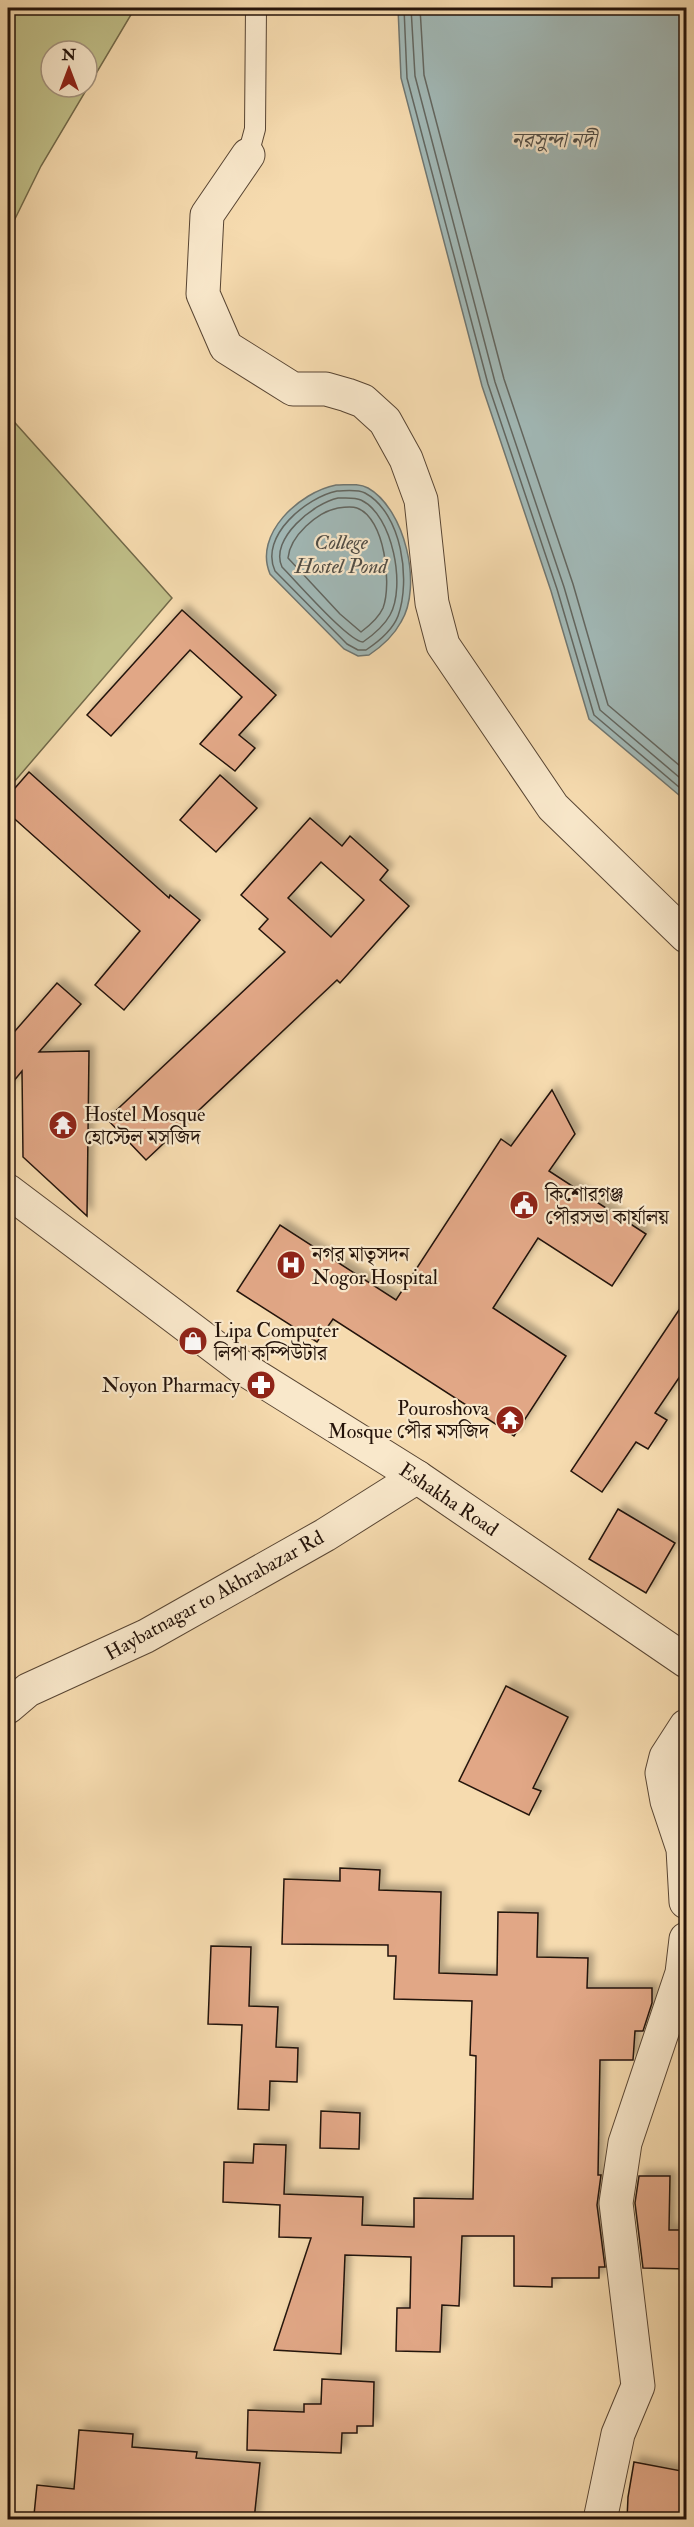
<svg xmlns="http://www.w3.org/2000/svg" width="694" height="2527" font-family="'IM FELL Double Pica','Noto Serif Bengali',serif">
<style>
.green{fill:#c0bf88;stroke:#726949;stroke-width:1.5;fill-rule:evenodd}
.water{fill:#a1b8b6;stroke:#6f7671;stroke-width:1.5}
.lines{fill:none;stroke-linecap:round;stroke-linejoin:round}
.shore{stroke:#626660;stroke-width:1.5}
.building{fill:#e1a786;stroke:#24130a;stroke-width:1.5;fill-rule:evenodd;filter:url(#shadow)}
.service-casing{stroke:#584533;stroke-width:22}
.minor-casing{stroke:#584533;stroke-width:35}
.tertiary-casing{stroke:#584533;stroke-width:35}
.service{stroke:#f9e8cb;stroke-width:20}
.minor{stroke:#f9e8cb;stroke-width:33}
.tertiary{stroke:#f9e8cb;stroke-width:33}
.labels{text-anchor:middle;stroke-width:4.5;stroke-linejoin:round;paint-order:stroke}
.poi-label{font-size:20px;fill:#24130a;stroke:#f9e8cb;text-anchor:start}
.street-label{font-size:20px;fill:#24130a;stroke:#f9e8cb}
.water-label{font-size:21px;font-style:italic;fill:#504d46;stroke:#f9e8cb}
</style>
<defs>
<filter id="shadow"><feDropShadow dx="5.5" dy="-5.5" stdDeviation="3" flood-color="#0004"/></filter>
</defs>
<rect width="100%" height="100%" fill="#f6dbaf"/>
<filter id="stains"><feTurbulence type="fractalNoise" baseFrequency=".00333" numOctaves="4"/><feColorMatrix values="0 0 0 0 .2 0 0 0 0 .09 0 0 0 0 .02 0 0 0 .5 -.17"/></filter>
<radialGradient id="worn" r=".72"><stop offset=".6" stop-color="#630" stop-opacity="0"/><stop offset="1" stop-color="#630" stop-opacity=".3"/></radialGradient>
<g class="green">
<path d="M8,8h127l-94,158 -33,67zM51,51h36v36h-36z"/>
<path d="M8,415l164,183 -164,191v-375z"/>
</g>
<g class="water">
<path d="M398,8h288v793l-97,-82 -38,-128 -69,-205 -81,-308z"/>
<path d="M336,485c11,0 23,-2 32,3 37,21 55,98 33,134 -7,13 -20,25 -32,33l-11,1 -14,-7 -74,-75c-17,-40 30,-82 66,-89z"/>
</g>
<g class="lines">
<g class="shore">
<path d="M404,8l3,70 81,306 69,205 37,126 92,78"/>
<path d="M411,8l4,68 80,306 69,205 36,123 86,73"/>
<path d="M420,8l4,67 80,304 69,205 35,121 78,66"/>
<path d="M337,491c8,0 20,-2 28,2 37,20 46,87 33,123 -5,13 -20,26 -32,34h-8l-11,-6 -72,-73c-16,-35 32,-74 62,-80z"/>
<path d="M338,498c7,0 17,-1 23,2 32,15 45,87 29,115 -6,11 -17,20 -27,27 -15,-1 -67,-61 -81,-75 -13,-28 32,-64 56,-69z"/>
<path d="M338,508c6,-1 14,-2 19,0 28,10 35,76 26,100 -4,9 -14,18 -22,24l-21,-18 -52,-56c2,-22 29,-46 50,-50z"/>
</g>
</g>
<g class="building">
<path d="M182,610l94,85 -37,40 16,13 -20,23 -35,-27 42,-47 -52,-47 -79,86 -24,-21z"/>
<path d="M29,772l140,126 1,-3 30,25 -76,90 -29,-25 45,-54 -132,-118v-17z"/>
<path d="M220,775l37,33 -41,44 -36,-32z"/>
<path d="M310,818l32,28 8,-10 38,34 -8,10 29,26 -69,77 -3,-3 -191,180 -39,-41 178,-167 -26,-23 9,-10 -27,-24zM321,862l43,38 -33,37 -43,-39z"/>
<path d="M57,983l24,21 -42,48 50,-1 -2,165 -64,-59 -1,-86 -14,17v-49z"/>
<path d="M552,1090l23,44 -26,37 97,63 -34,52 -74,-48 -45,70 73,48 -52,80 -181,-117 -16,23 -80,-51 43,-66 116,75 105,-161 10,7z"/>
<path d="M687,1298v68l-32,47 12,7 -19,29 -12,-7 -34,50 -31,-21z"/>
<path d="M618,1509l57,34 -29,50 -57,-34z"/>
<path d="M506,1686l62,31 -35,71 8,3 -12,24 -70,-34z"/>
<path d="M340,1868l40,2 -1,20 62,2 -2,81 58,2 1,-63 40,1 -1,44 51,1 -1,30h65v15l-9,28h-8l-2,29h-33l-2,115h3l-4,30 8,62h-6v11h-47v9l-38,-1v-50h-52l-3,70 -17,-1 -2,47 -44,-1 1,-43h13l1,-51 -66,-2 -4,99 -67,-4 37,-112 -32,-1 1,-32 -57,-3 1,-40 29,1 1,-19 32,1 -2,49 79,3 -1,28 52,2v-29l59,1 3,-143 -6,-1 2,-54 -78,-2 2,-43h-8v-11l-106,-1 2,-65 56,2z"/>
<path d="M211,1946l40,1 -2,59 29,1 -2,40 22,1 -1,34 -27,-1 -1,29 -31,-1 4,-84 -34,-1z"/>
<path d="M321,2111l39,2 -1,36 -39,-1z"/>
<path d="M639,2176h31l-1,54h18v39l-44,-1 -8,-65z"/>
<path d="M322,2379l52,3 -1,44h-16v7h-15l-1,20 -94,-3 1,-40 56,2v-8h17z"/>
<path d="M79,2430l54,4 -1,13 65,5 -1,6 64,5 -6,57h-181l-39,-5 3,-30 37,4z"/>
<path d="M634,2462l53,10v29l-7,-2v21h-53l1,-23z"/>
</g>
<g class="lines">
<g class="service-casing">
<path id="service" d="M248,155l7,-26 1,-121"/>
</g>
<g class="minor-casing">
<g id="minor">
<path d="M248,155l-41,60 -4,79 23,53 67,42h33l21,6 16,6 22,20 21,38 15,41 11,103 11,42 110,162 133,129"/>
<path d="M686,1726l-20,31 -4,16 5,28 16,48 3,53"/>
<path d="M600,2520l18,-86 20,-48 -22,-183 9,-60 57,-170 4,-34"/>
</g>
</g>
<g class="tertiary-casing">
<g id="tertiary">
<path d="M8,1191l236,178 173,108 269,184"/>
<path d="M8,1707l20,-17 118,-54 179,-101 92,-58"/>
</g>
</g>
<use href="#service" class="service"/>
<use href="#minor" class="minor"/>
<use href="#tertiary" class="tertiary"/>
</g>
<defs>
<g id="temple-disc" transform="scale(1.5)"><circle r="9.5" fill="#8f2418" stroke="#f9e8cb"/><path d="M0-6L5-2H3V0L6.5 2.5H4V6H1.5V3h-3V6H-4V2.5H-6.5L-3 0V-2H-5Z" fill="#fff"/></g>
<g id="civic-disc" transform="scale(1.5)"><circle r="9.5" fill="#8f2418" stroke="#f9e8cb"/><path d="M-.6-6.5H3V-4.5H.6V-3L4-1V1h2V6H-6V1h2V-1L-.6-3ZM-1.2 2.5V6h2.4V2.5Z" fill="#fff"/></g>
<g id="hospital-disc" transform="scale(1.5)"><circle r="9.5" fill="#8f2418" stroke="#f9e8cb"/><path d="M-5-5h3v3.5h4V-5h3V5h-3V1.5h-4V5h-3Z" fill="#fff"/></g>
<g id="shop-disc" transform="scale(1.5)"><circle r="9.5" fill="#8f2418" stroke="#f9e8cb"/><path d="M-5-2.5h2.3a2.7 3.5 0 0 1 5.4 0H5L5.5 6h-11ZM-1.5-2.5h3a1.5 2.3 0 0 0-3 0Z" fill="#fff"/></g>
<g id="pharmacy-disc" transform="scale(1.5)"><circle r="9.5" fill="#8f2418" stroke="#f9e8cb"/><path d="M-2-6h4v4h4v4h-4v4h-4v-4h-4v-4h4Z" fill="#fff"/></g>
</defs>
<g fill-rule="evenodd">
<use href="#temple-disc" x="63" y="1125"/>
<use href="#civic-disc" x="524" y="1205"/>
<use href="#hospital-disc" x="291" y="1265"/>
<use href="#shop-disc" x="193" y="1341"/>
<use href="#pharmacy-disc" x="261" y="1385"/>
<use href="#temple-disc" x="510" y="1420"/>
</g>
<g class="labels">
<g class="poi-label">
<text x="84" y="1121">Hostel Mosque<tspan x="84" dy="23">হোস্টেল মসজিদ</tspan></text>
<text x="545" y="1201">কিশোরগঞ্জ<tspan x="545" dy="23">পৌরসভা কার্যালয়</tspan></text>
<text x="312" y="1261">নগর মাতৃসদন<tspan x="312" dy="23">Nogor Hospital</tspan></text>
<text x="214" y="1337">Lipa Computer<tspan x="214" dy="23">লিপা কম্পিউটার</tspan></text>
<text x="240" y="1392" text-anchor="end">Noyon Pharmacy</text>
<text x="489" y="1415" text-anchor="end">Pouroshova<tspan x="489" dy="23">Mosque পৌর মসজিদ</tspan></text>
</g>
<g class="street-label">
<text transform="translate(449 1499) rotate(34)" y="7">Eshakha Road</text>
<text transform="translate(214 1595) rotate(-29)" y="7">Haybatnagar to Akhrabazar Rd</text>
</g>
<g class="water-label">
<text x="554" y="147">নরসুন্দা নদী</text>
<text x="341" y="549">College<tspan x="341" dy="24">Hostel Pond</tspan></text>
</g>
</g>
<rect width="694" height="2527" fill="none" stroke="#f6dbaf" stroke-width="30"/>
<rect x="9" y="9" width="676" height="2509" fill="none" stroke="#24130a" stroke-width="3"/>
<rect x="15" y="15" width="664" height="2497" fill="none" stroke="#24130a" stroke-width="1.5"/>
<g transform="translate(69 69)"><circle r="28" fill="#f9e8cb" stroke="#a4937e" stroke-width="1.5"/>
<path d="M0-4.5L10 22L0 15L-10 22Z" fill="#8f2418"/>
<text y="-9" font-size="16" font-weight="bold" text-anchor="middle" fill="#24130a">N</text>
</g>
<rect width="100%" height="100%" filter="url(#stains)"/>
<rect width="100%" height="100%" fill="url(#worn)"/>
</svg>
